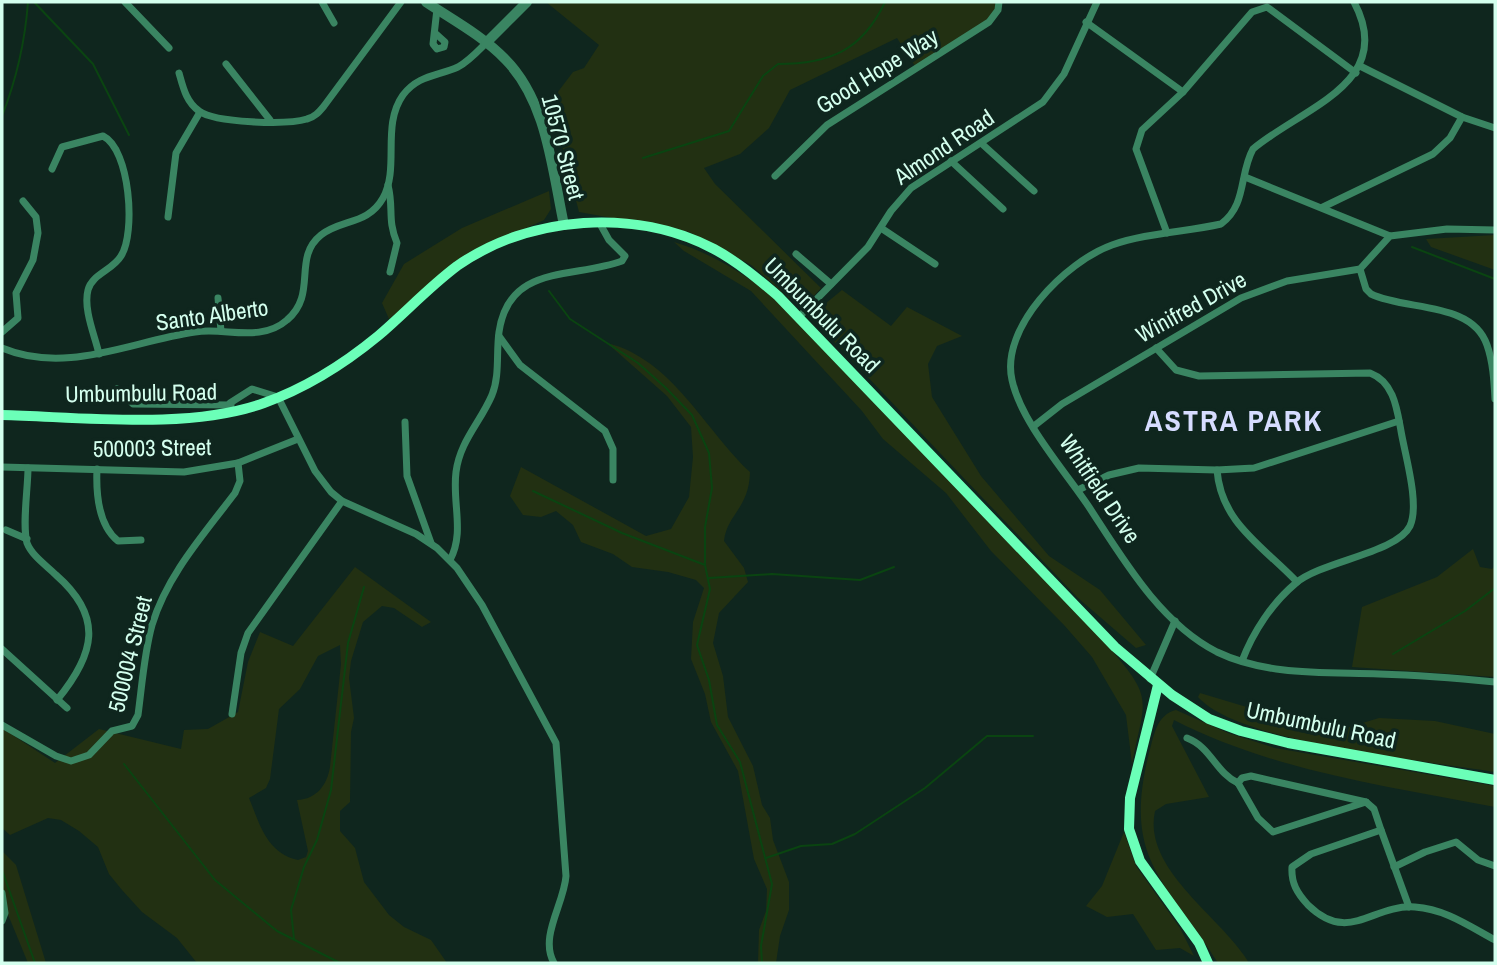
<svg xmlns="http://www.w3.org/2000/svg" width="1497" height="965" font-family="'Archivo Narrow',sans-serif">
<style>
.green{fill:#223012;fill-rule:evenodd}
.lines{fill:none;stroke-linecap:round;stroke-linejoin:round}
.stream{stroke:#0a4411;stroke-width:2}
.minor{stroke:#3a8562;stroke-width:7}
.tertiary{stroke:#3a8562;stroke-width:10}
.secondary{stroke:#6bffb8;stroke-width:10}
.labels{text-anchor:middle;stroke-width:7;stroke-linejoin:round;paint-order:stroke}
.street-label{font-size:23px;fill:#d4ffee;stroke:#0f261e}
.district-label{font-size:30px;font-weight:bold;letter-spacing:2px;fill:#d6dcff;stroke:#0f261e}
</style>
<rect width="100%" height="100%" fill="#0f261e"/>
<g class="green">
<path d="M546,2h449l1,7 -11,13 -70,44 -18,-28 -107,52 -21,38 -29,26 -36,14 11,16 106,104 -16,18h-7l-47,-41 -62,-33 -110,-20 -21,-82 -10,-25 25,-33 11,-4 15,-23z"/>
<path d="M549,191l2,18 -7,11 -49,22 -106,77 -7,-16 22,-39 58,-36z"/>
<path d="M1495,235v35l-64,-23 -5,-8z"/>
<path d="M674,242c37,11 69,31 99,54l334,349c48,55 38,52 25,119l-6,-49 -34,-58 -28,-32 -73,-74 -45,-58 -63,-54 -21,-28 -111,-120 -67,-40z"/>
<path d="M842,290l49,36 16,-19 55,29 -25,10 -9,18 4,33 49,79 68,80 51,34 46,55 -10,3 -58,-50 -257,-270 -4,-12 8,-12z"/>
<path d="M607,343c65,16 97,86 143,129 -1,37 -23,42 -26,69l20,27 4,14 -29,31 -6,30 10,33 5,41 25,49 9,39 8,13 3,22 16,42v28l-9,26 -4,27h-18l1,-33 7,-19 1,-22 -13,-30 -16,-88 -27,-49 -6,-28 -14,-35 2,-37 11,-34 -8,-8 -28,-8 -36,-5 -19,-13 -32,-12 -8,-17 -17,-14 -15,6 -18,-2 -13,-19 11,-29 125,69 25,-7 18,-32 4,-40 -2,-30 -24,-31z"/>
<path d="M1473,549l7,18 12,2 3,-3v111l-143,-10 10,-60 75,-30z"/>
<path d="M355,567l76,55 -9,5 -28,-19 -12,-2 -19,16 -12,39 -2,17 5,40 -3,14 -1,70 -10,9v20l15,17 9,34 25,33 15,12 27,13 16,23h-250l-20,-25 -35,-26 -20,-22 -13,-16 -11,-27 -19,-16 -18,-11 -13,-2 -38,17 -8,-7v-100l53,35 44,-34 82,20 3,-19 24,-1 30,-17 10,-50 12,-30 33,14zM340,645l1,19 -11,103c-3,18 -13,32 -33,33l11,51 -2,6 -8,3c-31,-7 -38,-35 -49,-62l17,-10 4,-9 9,-70 21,-20 18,-33z"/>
<path d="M1200,693l50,15 96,20 33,-10 56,3 60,13v38c-66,-11 -255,-28 -297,-75z"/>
<path d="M1176,710l52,23 47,15 220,38v21c-109,-21 -221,-36 -321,-87l-2,6 37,71 -43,7 -11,7c-13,59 68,107 94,152h-31c-52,-84 -96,-102 -69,-210 5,-17 7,-38 27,-43z"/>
<path d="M1124,832l12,34 44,62 14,28 -14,-8 -24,2 -23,-36 -26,3 -21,-11 16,-20z"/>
<path d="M2,851l14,14 30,98h-18l-26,-63z"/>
</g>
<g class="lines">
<g class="stream">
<path d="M34,2l59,62 36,71"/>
<path d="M2,116c15,-38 23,-74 26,-114"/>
<path d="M643,158l86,-27 34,-55 15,-12c51,0 84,-13 107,-62"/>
<path d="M1412,247l83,32"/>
<path d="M549,291l21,28 68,44 28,25 26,27 17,38 3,35 -7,39v38l5,24 -13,56 12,35 8,45 23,37 32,122 -11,62 1,17"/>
<path d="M533,491l89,42 83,32"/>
<path d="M709,578l63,-4 88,6 34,-13"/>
<path d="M1393,654l72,-43 30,-23"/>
<path d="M124,764l91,116 62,51 63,32"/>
<path d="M766,858l35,-12 31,-2 23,-10 70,-46 62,-52h46"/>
<path d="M2,870l33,93"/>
<path d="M294,939l-3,-29 13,-43 13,-27 14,-50 17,-147 16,-56"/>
</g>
<g class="minor">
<path d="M125,2l44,46"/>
<path d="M322,2l12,21"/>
<path d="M1354,2c43,81 -51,105 -101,147 -14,25 -6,56 -32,75 -36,8 -75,9 -109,21 -47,17 -112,83 -100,135 9,42 53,91 77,127 34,52 71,116 128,145 50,24 109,20 162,22 39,1 77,4 116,8"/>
<path d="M1086,22l97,70"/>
<path d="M435,33l10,9 -1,5 -7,2 -4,-5 4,-35"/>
<path d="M226,64l44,56"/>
<path d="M1360,66l102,51 33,11"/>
<path d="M179,73c4,14 7,29 20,38 16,12 88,14 108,8 8,-2 12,-7 17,-13l77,-104"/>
<path d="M981,143l53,48"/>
<path d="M951,161l52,48"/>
<path d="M52,169l10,-22 41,-11c27,13 33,97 18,120 -8,14 -29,18 -33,34 -5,19 7,46 11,64"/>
<path d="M775,176l52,-51 162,-103 9,-12 1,-8"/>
<path d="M1245,177l145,59"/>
<path d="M388,185c6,24 -1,34 9,58l-7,29"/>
<path d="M1323,207l110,-53 17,-16 12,-21"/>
<path d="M168,217l8,-64 24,-41"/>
<path d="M881,228l54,36"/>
<path d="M1167,233l-31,-84 6,-19 41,-38 69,-80 15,-5 89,66"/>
<path d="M796,254l35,30"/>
<path d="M1360,269l6,20 5,5c35,17 101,7 116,51 6,17 7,36 8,54"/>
<path d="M218,298l3,33"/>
<path d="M799,317l69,-70 23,-36 20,-23 132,-86 21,-28 33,-72"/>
<path d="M2,332l16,-14 -2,-25 17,-33 5,-27 -2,-16 -13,-16"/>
<path d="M499,336l21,29 85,66 8,18v31"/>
<path d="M2,348c65,27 129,-7 193,-16 30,-5 66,11 92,-12 31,-26 5,-62 34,-85 20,-16 47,-10 62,-37 17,-31 -2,-72 20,-103 15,-20 35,-19 55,-28 11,-6 20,-16 28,-24"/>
<path d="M1156,348l20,22 23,6 171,-3c24,9 27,36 31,58 4,24 19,73 9,95 -13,27 -88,35 -114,57 -24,20 -43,49 -54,78"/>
<path d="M117,389l16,15 98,1"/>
<path d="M230,403l22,-14 26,8 37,74 16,21 11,9 74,33 21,14 20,20 25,37 74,138 10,133c-2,28 -27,61 -12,87"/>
<path d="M405,422l2,54 24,67"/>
<path d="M1034,426l28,-22 179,-106 46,-17 73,-12 30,-33 57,-7 48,1"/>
<path d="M2,467l182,5 54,-9 60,-24"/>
<path d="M28,468c0,20 -6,57 -1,75 5,13 20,23 29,32 48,42 39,79 1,125"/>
<path d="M97,469c-1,23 1,56 21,72l23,-1"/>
<path d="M1217,470c4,53 46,76 80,112"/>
<path d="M1078,490l31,-15 30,-7 78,2 37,-2 145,-47"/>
<path d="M6,530l21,9"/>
<path d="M450,560c15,-28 2,-57 6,-88 4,-31 24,-49 36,-77 8,-20 4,-42 7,-63 10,-69 75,-53 123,-71l3,-5 -16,-16 -10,-18"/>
<path d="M2,649l65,59"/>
<path d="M1150,679l25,-58"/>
<path d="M232,714l9,-61 7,-20 94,-132"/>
<path d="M2,725l54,31 15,5 18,-6 23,-24 20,-5 6,-11c4,-29 6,-61 14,-90 15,-50 52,-91 83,-132l5,-12 -2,-18"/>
<path d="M1187,738c24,9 29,35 51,45"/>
<path d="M1238,783l20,35 15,14 93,-30 8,7 7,21 -70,24 -19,13c-1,16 5,26 16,38 41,40 64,-1 107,2 30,2 54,19 80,33"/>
<path d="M1238,783l4,-5 9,-2 115,26"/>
<path d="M1381,830l28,77"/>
<path d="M1394,867l31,-15 31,-10 22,18 17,6"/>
<path d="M2,893l3,20 -3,8"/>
</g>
<g class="tertiary">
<path d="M426,2c27,18 57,34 79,57 42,42 47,110 59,166"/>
<path d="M486,43l41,-41"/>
</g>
<g class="secondary">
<path d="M2,415c80,2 187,15 262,-12 42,-15 80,-39 114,-67 27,-23 51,-49 79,-70 73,-51 179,-58 257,-17 24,13 44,30 64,47l337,351 57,48 37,24 32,12 47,12 207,37"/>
<path d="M1158,685l-28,113 -1,31 11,32 59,82 9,20"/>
</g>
</g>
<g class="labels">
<g class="street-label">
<text transform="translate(877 71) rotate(-32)" y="8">Good Hope Way</text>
<text transform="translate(563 147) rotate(75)" y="8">10570 Street</text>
<text transform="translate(944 147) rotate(-34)" y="8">Almond Road</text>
<text transform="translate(1191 307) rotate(-29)" y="8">Winifred Drive</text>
<text transform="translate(212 315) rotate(-8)" y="8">Santo Alberto</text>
<text transform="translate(822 315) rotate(45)" y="8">Umbumbulu Road</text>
<text transform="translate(141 393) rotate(-1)" y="8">Umbumbulu Road</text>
<text transform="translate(152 448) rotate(-1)" y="8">500003 Street</text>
<text transform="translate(1100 489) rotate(56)" y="8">Whitfield Drive</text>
<text transform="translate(130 654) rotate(-76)" y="8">500004 Street</text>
<text transform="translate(1321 725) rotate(12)" y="8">Umbumbulu Road</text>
</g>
<g class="district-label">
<text x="1234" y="431">ASTRA PARK</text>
</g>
</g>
<rect width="1497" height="965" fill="none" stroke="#d4ffee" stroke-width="7"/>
</svg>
